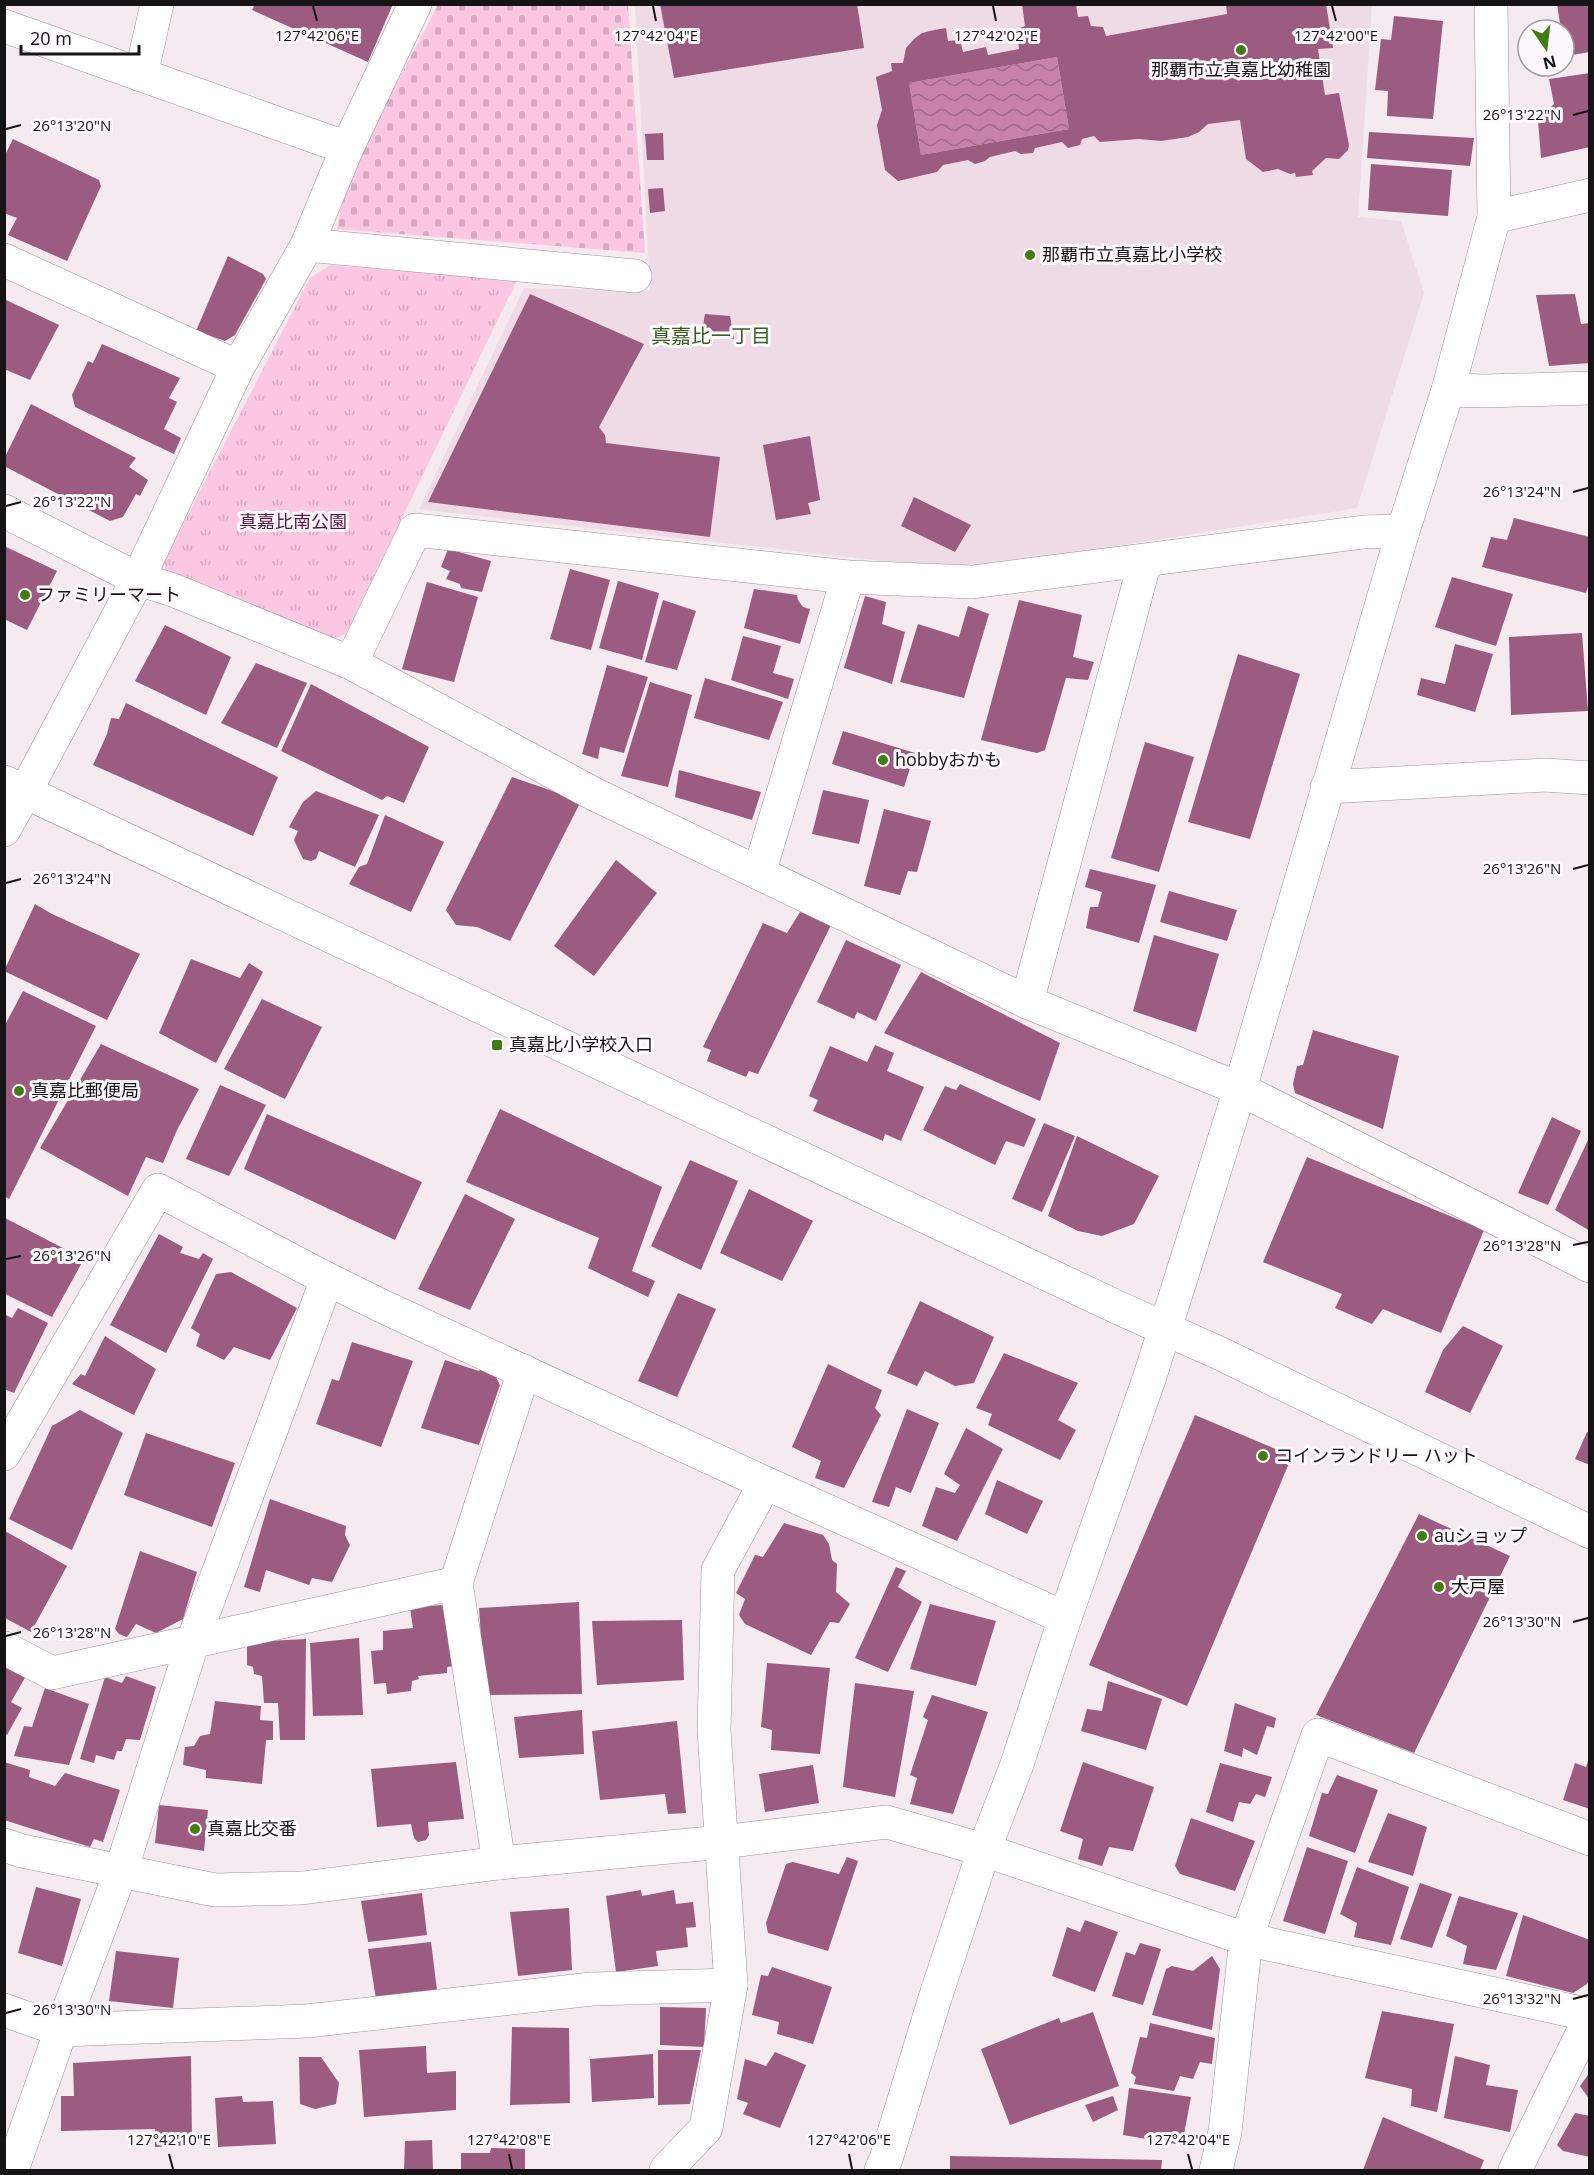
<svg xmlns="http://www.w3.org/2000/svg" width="1594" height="2175" font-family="'Open Sans','Noto Sans JP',sans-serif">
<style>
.built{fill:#eedbe5}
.grass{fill:url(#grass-tufts)}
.cemetery{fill:url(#cemetery-stones)}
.water{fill:url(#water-waves)}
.building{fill:#9c5b80;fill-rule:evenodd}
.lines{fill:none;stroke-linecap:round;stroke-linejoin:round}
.street-casing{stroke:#9d9398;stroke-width:34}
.secondary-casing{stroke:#9d9398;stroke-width:34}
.street{stroke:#fff;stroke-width:33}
.secondary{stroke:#fff;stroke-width:33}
.ticks{fill:none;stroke:#161314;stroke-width:2}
.poi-dot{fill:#417c15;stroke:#fef9fc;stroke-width:2}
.labels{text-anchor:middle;stroke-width:6;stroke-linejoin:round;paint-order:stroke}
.poi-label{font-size:18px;fill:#161314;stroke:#fef9fc;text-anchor:start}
.park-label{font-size:18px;fill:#621046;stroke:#fef9fc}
.neighbourhood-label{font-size:20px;fill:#385e21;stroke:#fef9fc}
.ticks-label{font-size:15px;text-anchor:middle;fill:#161314;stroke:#fef9fc;stroke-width:6;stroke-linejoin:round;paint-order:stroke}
</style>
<defs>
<pattern id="grass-tufts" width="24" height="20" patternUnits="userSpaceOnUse" patternTransform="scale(1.5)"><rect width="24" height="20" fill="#fcc7e3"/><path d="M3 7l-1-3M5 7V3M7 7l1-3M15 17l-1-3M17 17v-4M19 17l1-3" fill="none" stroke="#d7aac2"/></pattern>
<pattern id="cemetery-stones" width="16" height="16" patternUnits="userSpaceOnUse" patternTransform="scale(1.5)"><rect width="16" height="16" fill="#fcc7e3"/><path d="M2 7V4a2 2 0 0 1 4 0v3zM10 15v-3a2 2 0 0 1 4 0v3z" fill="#d7aac2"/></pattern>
<pattern id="water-waves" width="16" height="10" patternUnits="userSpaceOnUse" patternTransform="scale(1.5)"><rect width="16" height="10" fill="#c682a8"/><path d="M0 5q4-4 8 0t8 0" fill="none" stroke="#a06988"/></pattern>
</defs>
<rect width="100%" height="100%" fill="#f5eaef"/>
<path class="built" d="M635,5h737l-14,212 43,4 23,72 -67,215 -392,62 -546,-61 105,-221 126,3z"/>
<path class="grass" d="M331,265l186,15 -171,354 -22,8 -157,-66 -3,-15 146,-283z"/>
<path class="cemetery" d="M438,5h190l17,248 -308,-24 9,-50z"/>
<path class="water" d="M1057,57l12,72 -148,26 -12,-72z"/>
<g class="building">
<path d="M255,4h138l-25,58 -116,-52z"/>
<path d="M660,4h197l7,44 -190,30z"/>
<path d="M1022,4h54l2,13 10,-1 3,10 12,1 3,9 121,-22 -1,-10h100l7,44 -15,1 7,46 14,-2 10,52 -1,5 -9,9 -13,-1 -14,13 1,4 -17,2 -1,-4 -5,1 -12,-5 -15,3 -17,-13 -6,-39 -32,4 -9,8 -11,5 -27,4 -22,-2 -39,3 -6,-6 -12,3 -2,6 -12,3 -6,-6 -27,6 -2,5 -12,1 -6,-3 -25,6 -5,4 -10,3 -7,-4 -25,5 -6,7 -39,9 -13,-11 -8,-45 5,-15 -6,-33 16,-6 -1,-8h12l3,-15 8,-9 8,-6 12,-3 12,-2 2,13 12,-1 3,12 23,-5 2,8 31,-6 -2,-20 8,-3zM1057,57l12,72 -148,26 -12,-72z"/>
<path d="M1557,4h33v48l-24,4 -2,-26h-3z"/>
<path d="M1394,16l49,5 -10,98 -46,-3 1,-25 -13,-1 6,-51 10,1z"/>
<path d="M1590,73v74l-49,11 -3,-38 16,-16 -5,-25z"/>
<path d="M1369,132l105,6 -4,28 -103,-8z"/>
<path d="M663,133l1,27h-17l-2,-26z"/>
<path d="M13,139l86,41 2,6 -34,75 -59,-26 9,-17 -13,-5v-56z"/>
<path d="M1371,164l81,6 -4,46 -80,-6z"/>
<path d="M663,188l2,23 -15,2 -2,-24z"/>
<path d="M228,256l35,18 3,5 -31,56 -10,6 -29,-10z"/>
<path d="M530,294l114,50 -45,83 6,8 1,8 114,14 -10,80 -282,-35z"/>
<path d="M1575,294l6,30 9,-1v40l-41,3 -13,-71z"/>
<path d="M4,299l55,26 -29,55 -26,-11z"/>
<path d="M705,314l25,2 4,23 -33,-3z"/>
<path d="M102,344l78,34 -11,20 8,4 -13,27 17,9 -7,16 -99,-47 -3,-12 16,-34 5,2z"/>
<path d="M31,404l105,54 -7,9 19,13 -8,16 -4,-2 -13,23 -13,4 -106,-55v-7z"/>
<path d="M810,436l10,64 -12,3 3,11 -35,6 -13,-75z"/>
<path d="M914,497l57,28 -16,27 -54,-26z"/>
<path d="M1514,518l76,19v43l-4,13 -104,-26 9,-30 16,3z"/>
<path d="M4,546l53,25 -30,59 -23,-11z"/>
<path d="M448,549l43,12 -9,31 -21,-4 -1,-4 -14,-5 4,-8 -9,-4z"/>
<path d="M570,569l40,11 -19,70 -41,-11z"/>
<path d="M1452,577l61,17 -17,52 -61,-19z"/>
<path d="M618,581l41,12 -17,67 -43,-12z"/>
<path d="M427,582l51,15 -24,85 -52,-13z"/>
<path d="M754,589l43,6 1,5 5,7 7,2 -10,35 -56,-16z"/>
<path d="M865,596l21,6 -4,22 23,8 -13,52 -48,-16z"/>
<path d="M663,600l33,11 -19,59 -32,-8z"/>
<path d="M1019,600l63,15 -9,42 21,5 -6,18 -22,-2 -21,72 -8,3 -56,-13z"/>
<path d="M968,606l21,8 -25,84 -64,-16 18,-58 41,13z"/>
<path d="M165,625l66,32 -25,58 -71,-34z"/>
<path d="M1582,633l6,78 -77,4 -2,-78z"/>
<path d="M743,636l38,10 -8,27 21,6 -6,20 -57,-19z"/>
<path d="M1455,644l38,10 -18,58 -58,-17 4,-17 24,6z"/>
<path d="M1238,654l62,20 -50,165 -62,-17z"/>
<path d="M256,663l51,20 -30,65 -56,-25z"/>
<path d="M607,665l41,12 -24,76 -24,-6 -2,12 -16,-5z"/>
<path d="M705,678l78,24 -14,38 -75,-22z"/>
<path d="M650,682l42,13 -24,92 -47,-11z"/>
<path d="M311,684l118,63 -25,56 -17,-7 -5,4 -101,-49z"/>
<path d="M126,703l152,74 -25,59 -160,-71 14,-31 4,-16 8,1z"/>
<path d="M843,731l72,22 -11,34 -72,-23z"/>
<path d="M1145,742l49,15 -35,115 -48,-14z"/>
<path d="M679,770l82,22 -9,28 -77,-23z"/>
<path d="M512,777l55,19 12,9 -69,136 -33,-14 -21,-2 -10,-15z"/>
<path d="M823,790l46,10 -10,44 -47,-10z"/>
<path d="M316,791l63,24 -24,52 -36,-16 -3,8 -5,2 -8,-2 -9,-19 4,-9 -9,-4 14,-25z"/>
<path d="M884,809l47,12 -14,51 -9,-1 -8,24 -36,-9z"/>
<path d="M385,815l59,27 -33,70 -62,-28 10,-17 8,-3z"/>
<path d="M616,860l41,33 -63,83 -40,-30z"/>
<path d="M1090,869l66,16 -17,58 -53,-15 4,-21h8l4,-15 -17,-5z"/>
<path d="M1169,891l68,19 -10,31 -67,-19z"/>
<path d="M35,904l17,10 88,40 -33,66 -103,-49z"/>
<path d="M800,912l33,9 -75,153 -9,-3 -3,6 -39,-16 4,-11 -8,-3 60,-124 24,10z"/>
<path d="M1154,935l65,19 -23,78 -63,-21z"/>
<path d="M846,940l55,25 -25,56 -19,-9 -3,7 -37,-17z"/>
<path d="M191,959l49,19 9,-15 14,9 -47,91 -57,-30z"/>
<path d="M921,972l139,71 -20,58 -156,-68z"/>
<path d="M23,991l73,35 -87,173 -5,-3v-169z"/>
<path d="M262,999l60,28 -37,72 -61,-30z"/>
<path d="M1313,1030l86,26 -16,73 -88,-36 -2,-9 4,-18 6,-1z"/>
<path d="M101,1044l98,45 -22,41 -14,33 -17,-6 -18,39 -88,-48z"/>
<path d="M875,1045l19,8 -7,18 37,16 -23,54 -16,-7 -2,7 -70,-30 5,-11 -9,-4 21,-50 37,16z"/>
<path d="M960,1084l76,35 -12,28 -18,-6 -11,24 -72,-35 22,-44 11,4z"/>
<path d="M220,1085l46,20 -37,71 -43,-17z"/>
<path d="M500,1109l162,78 -30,84 23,10 -7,16 -60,-29 11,-30 -133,-56z"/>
<path d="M267,1114l155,68 -27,58 -151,-71z"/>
<path d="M1552,1117l29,14 -33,74 -30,-12z"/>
<path d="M1044,1123l31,13 -33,76 -30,-13z"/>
<path d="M1077,1136l82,40 -25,48 -32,12 -24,-5 -30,-15z"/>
<path d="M1588,1140l2,1v90l-35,-21z"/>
<path d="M1307,1157l177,73 -43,103 -58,-24 -11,15 -37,-16 7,-14 -79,-32z"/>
<path d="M690,1160l48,21 -37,89 -50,-24z"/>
<path d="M749,1189l64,32 -31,60 -62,-28z"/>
<path d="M465,1194l50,25 -45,91 -52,-21z"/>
<path d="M5,1218l79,41 -32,58 -47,-23z"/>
<path d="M159,1234l24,13 -3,6 19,6 4,-6 10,6 -47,94 -56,-28z"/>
<path d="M231,1272l66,36 -27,52 -36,-13 -10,13 -28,-14 4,-12 -9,-6 25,-54z"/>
<path d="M678,1293l38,16 -39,88 -39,-16z"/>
<path d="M920,1301l74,36 -20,46 -19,3 -30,-15 -8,15 -30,-13z"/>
<path d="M18,1308l30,15 -34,70 -10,-4v-75l8,4z"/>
<path d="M1463,1326l40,20 -33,67 -45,-21 18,-42z"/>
<path d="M105,1336l51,33 -22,46 -62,-31 9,-10 4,2z"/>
<path d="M352,1342l61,19 -32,86 -65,-23 16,-45 7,2z"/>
<path d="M1004,1353l74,30 -20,37 18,10 -16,30 -72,-35 4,-11 -16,-6z"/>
<path d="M445,1360l34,11 4,-4 10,4 7,14 -21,60 -58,-17z"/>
<path d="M828,1364l54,26 -7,18 6,7 -37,73 -29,-10 6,-17 -29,-14z"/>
<path d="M907,1409l32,14 -28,70 -15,-6 -7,20 -17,-5z"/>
<path d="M80,1410l43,23 -51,117 -63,-31 43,-93z"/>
<path d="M1195,1415l97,41 -105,250 -98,-41z"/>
<path d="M966,1428l37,21 -46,92 -35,-15 14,-39 19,6 5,-8 -16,-11z"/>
<path d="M1587,1432l3,1v32l-15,-6z"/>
<path d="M146,1433l89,30 -23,64 -88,-32z"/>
<path d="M997,1480l46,21 -16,33 -42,-20z"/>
<path d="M270,1499l76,27 -1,9 5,10 -18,37 -20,-4 -3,7 -43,-15 -6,22 -16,-5z"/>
<path d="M1419,1514l91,42 -96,197 -98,-38z"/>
<path d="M784,1523l39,12 6,9 3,16 5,4 -1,28 14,12 -11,19 -9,-1 -19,33 -66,-31 -6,-9 6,-16 -9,-6 19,-38 8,2z"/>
<path d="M5,1531l62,35 -36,66 -26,-14z"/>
<path d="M140,1551l57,21 -14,47 -27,14 -20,-9 -9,13 -8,-3 -4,-5z"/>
<path d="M896,1567l10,4 -8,16 24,15 -34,70 -33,-14z"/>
<path d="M579,1602l3,92 -97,1 -6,-87z"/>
<path d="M930,1604l66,17 -20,65 -66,-17z"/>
<path d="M441,1605l8,6 6,55 -8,1v6l-29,3 1,3 -7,2 -1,10 -24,3 -1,-11 -12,1 -3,-33 12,-1v-19l30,-3 -3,-20z"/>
<path d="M682,1620l2,60 -87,5 -5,-64z"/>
<path d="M359,1638l4,77 -50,1 -3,-73z"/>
<path d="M306,1639l-1,101h-25l-2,-37h-14l-2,-27 -8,-2 -1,-7 -6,-2v-23z"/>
<path d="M767,1663l63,5 -10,86 -49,-4 1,-20 -11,-3z"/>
<path d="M4,1664l22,12 -15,26 11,6 -15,27 -3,-2z"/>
<path d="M126,1676l30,11 -16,53 -14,-1 -4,12h-5l-3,9 -18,-5 -2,8 -14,-4 25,-82 17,6z"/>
<path d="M1108,1681l54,18 -16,51 -65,-19 6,-22 15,2z"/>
<path d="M855,1683l59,8 -19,106 -52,-10z"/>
<path d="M45,1688l44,16 -20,61 -55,-9 10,-30 8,1z"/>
<path d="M932,1695l56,17 -35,102 -43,-10 7,-26 -7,-3 18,-55 -5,-3z"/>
<path d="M215,1701l46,5 -1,14 13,1v19h-7l-4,44 -56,-6v-8l-23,-5 2,-18 9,-1 6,-10 10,-2z"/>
<path d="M1235,1703l41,15 -2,10 -7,-2 -10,29 -14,-7 -1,9 -18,-6z"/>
<path d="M582,1710l2,44 -65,4 -5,-41z"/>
<path d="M677,1721l9,92 -18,1 -3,-20 -65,6 -8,-69z"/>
<path d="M1589,1758h1v51l-27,-9 12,-37 11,4z"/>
<path d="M4,1762l26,8 -1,7 26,9 10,-13 55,17 -17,52 -9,-3 -4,8 -86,-27z"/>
<path d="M456,1762l8,57 -36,3 1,13 -3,5 -8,2 -4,-4 -3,-14 -34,3 -6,-58z"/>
<path d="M1083,1762l71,25 -21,64 -24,-4 -7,19 -24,-7 5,-20 -23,-8z"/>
<path d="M1220,1763l52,14 -7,20 -9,-3 -6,10 -11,-2 -6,20 -27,-10z"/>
<path d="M813,1765l6,38 -54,9 -6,-38z"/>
<path d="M1337,1775l41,15 -23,63 -46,-17 13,-43 6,1z"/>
<path d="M159,1805l49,5 -4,41 -49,-8z"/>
<path d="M1388,1813l39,14 -14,49 -45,-14z"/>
<path d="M1191,1818l64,23 -20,50 -55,-17 -5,-8z"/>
<path d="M1307,1847l41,14 -23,73 -42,-13z"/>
<path d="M847,1857l11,4 -30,90 -60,-18 -2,-10 20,-59 7,-2 46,12z"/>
<path d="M1357,1867l52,20 -18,58 -37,-8 3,-14 -17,-9z"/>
<path d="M1420,1883l32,11 -20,54 -32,-9z"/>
<path d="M36,1887l45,12 -19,67 -44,-13z"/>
<path d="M641,1890l1,6 32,-6 2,14 17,-2 3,25 -10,1 2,19 -32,4 2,15 -42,6 -10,-76z"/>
<path d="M422,1893l5,42 -59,7 -7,-41z"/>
<path d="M1459,1896l59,17 -22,57 -33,-6 4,-18 -21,-10z"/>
<path d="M569,1908l3,62 -54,6 -8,-64z"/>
<path d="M1523,1915l67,25v38l-3,6 -14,9 -67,-17z"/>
<path d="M1085,1920l33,12 -23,60 -43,-16 15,-49 13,5z"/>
<path d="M431,1942l6,48 -61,9 -8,-50z"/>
<path d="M1140,1943l21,6 -18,56 -31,-9 14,-44 9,3z"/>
<path d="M116,1951l63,7 -6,50 -64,-7z"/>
<path d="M1212,1956l8,13 -8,61 -60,-15 14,-46 6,-3 21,5z"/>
<path d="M772,1967l60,20 -19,57 -36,-10 2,-12 -27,-7 9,-40 7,1z"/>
<path d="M660,2007l46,1 -2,39 -44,-2z"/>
<path d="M1382,2011l72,13 -17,88 -26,-6 1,-17 -47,-11z"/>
<path d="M1093,2012l26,74 -109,39 -29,-76 78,-31 2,5z"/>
<path d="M1150,2023l65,15 -3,26 -12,-2 -7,17 -13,-3 -6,15 -40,-7 2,-7 -5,-4 9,-36 7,1z"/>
<path d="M512,2027l57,1 1,75 -60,2z"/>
<path d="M426,2046l1,27 29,-2v39l-92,7 -5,-67z"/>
<path d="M658,2050h43l-11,54 -32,1z"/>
<path d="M775,2052l31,13 -26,63 -37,-14 5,-11 -11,-4 8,-40 21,7z"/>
<path d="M653,2054l1,44 -62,4 -2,-43z"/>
<path d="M191,2056l1,89 -37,2v-18l-94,2v-35h13l-1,-33z"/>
<path d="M1455,2056l35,9 -4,20 32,5 -8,42 -66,-14z"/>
<path d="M299,2057h22l18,26 -3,21 -21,5 -15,-5z"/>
<path d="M1590,2072v28l-10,-14z"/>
<path d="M1129,2088l62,9 -9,48 -59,-10z"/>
<path d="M242,2096l1,6 30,-1 3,43 -58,3 -3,-49z"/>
<path d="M1113,2096l5,14 -25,12 -8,-17z"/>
<path d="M1575,2113l15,3v41l-27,-6 -6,-6z"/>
<path d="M1383,2117l101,43 -4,10h-117z"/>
<path d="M432,2140l1,30h-29l1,-29z"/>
<path d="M491,2148l34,1v21h-64v-17h29z"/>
<path d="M950,2156l212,4 -1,10h-211z"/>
</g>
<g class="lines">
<g class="street-casing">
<g id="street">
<path d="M4,26l343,122"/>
<path d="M141,75l16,-71"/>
<path d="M1494,217l96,-22"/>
<path d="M307,245l328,31"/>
<path d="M4,260l234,107"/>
<path d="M1448,390l38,1 104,-3"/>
<path d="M4,511l134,68 35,11 178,73 243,131 433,208 213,87 350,177"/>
<path d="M351,663l64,-133 433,47 124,5 392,-50 39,-1"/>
<path d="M1327,787l218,-12 45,3"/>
<path d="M25,792l113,-213 100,-212 69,-122 40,-97 68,-144"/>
<path d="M759,873l89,-296"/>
<path d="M1027,1002l118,-441"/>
<path d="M4,1454l154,-264 169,89 59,29 379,175 300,135"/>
<path d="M4,1648l48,25 404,-90"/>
<path d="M4,1845l18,6 193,39 87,-2 197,-25 223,-21 165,-20 97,28 262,89 344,76"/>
<path d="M499,1863l-43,-280 68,-212"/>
<path d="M4,2010l57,20 246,-9 285,-32 139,-4"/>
<path d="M12,2170l49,-140 60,-159 72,-230 134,-362"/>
<path d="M666,2170l40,-42 25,-143 -17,-255 4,-160 47,-87"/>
<path d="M881,2170l5,-11 49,-161 49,-148 32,-83 49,-149 84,-239 33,-104 58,-186 163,-558 45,-141 46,-173 -3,-213"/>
<path d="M1216,2170l9,-38 21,-193 72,-204 272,104"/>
<path d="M1515,2170l75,-152"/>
</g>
</g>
<g class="secondary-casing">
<g id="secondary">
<path d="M4,782l1115,526 100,45 371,179"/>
<path d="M4,830l21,-38"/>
</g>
</g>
<use href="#street" class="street"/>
<use href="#secondary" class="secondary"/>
</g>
<path class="ticks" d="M313,6l4,15M653,6l3,15M993,6l3,15M1332,6l4,15M1573,115l15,-4M6,129l15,-4M1573,492l15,-4M6,506l15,-4M1573,869l15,-4M6,883l15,-4M1573,1245l15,-3M6,1259l15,-3M1573,1622l15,-4M6,1636l15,-4M1573,1999l15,-4M6,2013l15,-4M169,2154l4,15M509,2154l3,15M849,2154l3,15M1188,2154l4,15"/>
<g class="poi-dot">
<circle cx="1241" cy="50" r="6"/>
<circle cx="1030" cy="255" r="6"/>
<circle cx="25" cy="595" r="6"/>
<circle cx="883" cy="760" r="6"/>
<rect x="491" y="1039" width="12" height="12" rx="3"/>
<circle cx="19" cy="1091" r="6"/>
<circle cx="1263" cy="1456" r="6"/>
<circle cx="1422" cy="1536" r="6"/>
<circle cx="1439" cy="1587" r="6"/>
<circle cx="195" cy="1829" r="6"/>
</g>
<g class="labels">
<g class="poi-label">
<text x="1241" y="76" text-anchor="middle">那覇市立真嘉比幼稚園</text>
<text x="1042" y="261">那覇市立真嘉比小学校</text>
<text x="37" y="601">ファミリーマート</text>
<text x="895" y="766">hobbyおかも</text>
<text x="509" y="1051">真嘉比小学校入口</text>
<text x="31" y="1097">真嘉比郵便局</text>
<text x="1275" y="1462">コインランドリー ハット</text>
<text x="1434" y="1542">auショップ</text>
<text x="1451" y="1593">大戸屋</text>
<text x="207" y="1835">真嘉比交番</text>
</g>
<g class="park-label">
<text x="293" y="528">真嘉比南公園</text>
</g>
<g class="neighbourhood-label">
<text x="711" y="343">真嘉比一丁目</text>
</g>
</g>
<g class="ticks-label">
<text x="656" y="41">127°42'04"E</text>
<text x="996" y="41">127°42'02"E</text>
<text x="317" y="41">127°42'06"E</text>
<text x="1336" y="41">127°42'00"E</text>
<text x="1522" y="120">26°13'22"N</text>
<text x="72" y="131">26°13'20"N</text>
<text x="1522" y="497">26°13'24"N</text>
<text x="72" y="507">26°13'22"N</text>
<text x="1522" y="874">26°13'26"N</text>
<text x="72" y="884">26°13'24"N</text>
<text x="1522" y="1251">26°13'28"N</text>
<text x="72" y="1261">26°13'26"N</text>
<text x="1522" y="1627">26°13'30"N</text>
<text x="72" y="1638">26°13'28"N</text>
<text x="1522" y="2004">26°13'32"N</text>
<text x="72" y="2015">26°13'30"N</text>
<text x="169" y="2145">127°42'10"E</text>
<text x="509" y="2145">127°42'08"E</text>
<text x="849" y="2145">127°42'06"E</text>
<text x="1188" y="2145">127°42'04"E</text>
</g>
<rect width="1594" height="2175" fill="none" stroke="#161314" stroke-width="12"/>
<g transform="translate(1546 48) rotate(166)"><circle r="28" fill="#fef9fc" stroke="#a19d9f" stroke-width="1.5"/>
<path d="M0-4.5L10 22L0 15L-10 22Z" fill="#417c15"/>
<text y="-9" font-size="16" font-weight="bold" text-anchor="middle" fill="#161314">N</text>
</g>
<path d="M21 45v9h118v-9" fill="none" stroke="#161314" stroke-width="3"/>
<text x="30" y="45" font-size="18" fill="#161314" stroke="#fef9fc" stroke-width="4.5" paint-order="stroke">20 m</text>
</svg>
